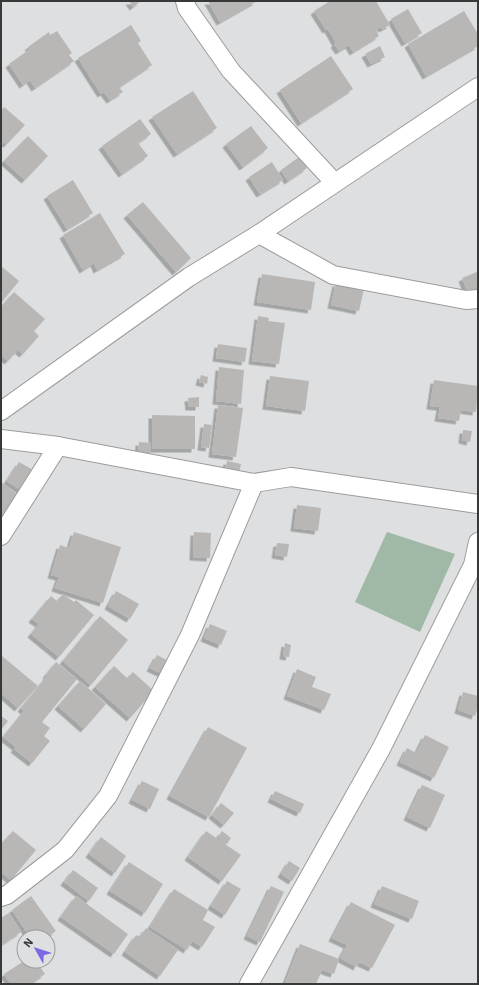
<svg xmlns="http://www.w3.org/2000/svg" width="479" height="985" font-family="'IBM Plex Sans',sans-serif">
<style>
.green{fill:#a0b9a7}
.building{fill:#b8b7b6;filter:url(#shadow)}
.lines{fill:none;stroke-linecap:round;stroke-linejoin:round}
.minor-casing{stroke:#9c9c9d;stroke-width:20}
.minor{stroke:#fff;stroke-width:18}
</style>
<defs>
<filter id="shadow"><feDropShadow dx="-3.5" dy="3.5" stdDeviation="0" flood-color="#0004"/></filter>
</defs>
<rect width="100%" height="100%" fill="#dedfe0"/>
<path class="green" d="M387,532l68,22 -35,78 -65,-30z"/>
<g class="building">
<path d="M129,1h12l-8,6z"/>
<path d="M208,1h49l-37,21z"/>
<path d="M330,1h46l14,24 -8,4 -1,-2 -5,3 3,6 -26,16 -4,-7 -10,6 -5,-7 2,-1 -8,-14 -2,1 -12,-19z"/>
<path d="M408,9l14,24 -17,10 -14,-24z"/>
<path d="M464,11l14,23v12l-52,30 -18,-32z"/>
<path d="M131,25l10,16 -3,2 14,22 -33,22 4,5 -13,8 -6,-8 -3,2 -23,-36z"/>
<path d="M57,31l15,22 -3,2 5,6 -39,27 -5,-8 -7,5 -14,-21 21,-15 -2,-2 21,-15 1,3z"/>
<path d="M380,46l5,11 -14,7 -6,-10z"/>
<path d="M331,56l22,33 -52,34 -21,-33z"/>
<path d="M193,91l24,37 -40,26 -25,-37z"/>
<path d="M4,107l21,18 -18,19 -3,-2 -3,4v-35z"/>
<path d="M140,119l11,15 -13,9 10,13 -26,18 -20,-28z"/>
<path d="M251,126l17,22 -25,19 -17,-23z"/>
<path d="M28,136l20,20 -23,24 -21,-19z"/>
<path d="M299,157l8,11 -19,13 -7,-11z"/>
<path d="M272,162l11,18 -23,14 -11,-17z"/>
<path d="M73,180l20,33 -26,16 -20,-33z"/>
<path d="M143,202l48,56 -15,14 -49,-57z"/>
<path d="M100,213l25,41 -28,16 -3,-7 -11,7 -20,-35z"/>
<path d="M1,266l18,15 -18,22z"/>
<path d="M477,272l1,18 -10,3 -6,-15z"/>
<path d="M262,274l53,8 -4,28 -54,-8z"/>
<path d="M336,283l28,6 -5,22 -28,-6z"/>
<path d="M14,292l31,27 -11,12 5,5 -16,18 -5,-4 -10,11 -7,-6v-48z"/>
<path d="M258,316l11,2 -1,3 17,2 -6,41 -27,-3z"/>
<path d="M218,344l29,4 -2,14 -29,-4z"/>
<path d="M219,367l25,3 -3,34 -25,-3z"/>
<path d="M201,375l7,2 -1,7 -8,-2z"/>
<path d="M270,376l39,5 -4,30 -39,-5z"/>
<path d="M434,380l44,6 -2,26 -15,-2 -2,11 -21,-3 2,-11 -10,-1z"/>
<path d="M199,397v10h-10l-1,-9z"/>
<path d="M218,405l25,3 -7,49 -24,-3z"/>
<path d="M152,415l43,1v33h-43z"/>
<path d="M204,424l8,1 -3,23 -8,-1z"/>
<path d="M463,430l9,1 -2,11 -8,-2z"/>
<path d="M139,442l12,1 -1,13 -12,-1z"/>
<path d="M227,461l14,3 -2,9 -14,-3z"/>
<path d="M19,462l16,9 -13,20 -15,-10z"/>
<path d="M1,482l17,13 -17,23z"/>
<path d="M297,505l24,3 -3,23 -24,-3z"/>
<path d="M74,532l47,15 -18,56 -48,-15 4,-11 -8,-2 9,-30 9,3z"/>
<path d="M194,532l17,1 -1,25 -17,-1z"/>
<path d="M277,543l12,1 -2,13 -12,-2z"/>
<path d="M116,591l23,13 -9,15 -22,-13z"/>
<path d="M63,594l11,8 2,-2 18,15 -35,42 -28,-23 8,-10 -7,-5 19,-23 6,5z"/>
<path d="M100,616l28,24 -37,45 -28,-24z"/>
<path d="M210,624l17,7 -6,14 -17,-7z"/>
<path d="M285,643l6,2 -2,12 -6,-1z"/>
<path d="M157,655l13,7 -7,12 -13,-6z"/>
<path d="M2,656l36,30 -20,22 -17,-15v-36z"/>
<path d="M56,662l21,17 -35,43 8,6 -6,8 6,5 -18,22 -18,-14 2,-2 -13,-10 21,-26 -3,-3 26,-32 -1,-1z"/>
<path d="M114,666l13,12 6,-6 21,19 -24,27 -35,-31z"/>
<path d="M297,669l19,8 -4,10 19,7 -7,16 -37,-14z"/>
<path d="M80,681l26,23 -22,25 -26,-23z"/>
<path d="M463,692l15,4v11l-3,9 -17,-6z"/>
<path d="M1,716l7,5 -7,9z"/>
<path d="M208,727l39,21 -38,69 -39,-21z"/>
<path d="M425,735l24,12 -15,31 -34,-16 7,-14 9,5z"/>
<path d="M142,781l17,8 -9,20 -18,-9z"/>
<path d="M422,785l23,10 -15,33 -23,-11z"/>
<path d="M275,791l29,13 -4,9 -29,-14z"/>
<path d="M221,803l13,10 -10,12 -12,-10z"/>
<path d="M13,831l23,19 -25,30 -10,-8v-28z"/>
<path d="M206,831l35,24 -19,26 -34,-24z"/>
<path d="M222,831l9,7 -4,6 -9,-7z"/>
<path d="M101,837l25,19 -11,17 -26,-19z"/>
<path d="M289,861l11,7 -8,13 -11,-7z"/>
<path d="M129,862l34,22 -18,29 -35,-22z"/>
<path d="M73,870l25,18 -9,13 -25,-19z"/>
<path d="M227,881l14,8 -16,26 -14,-9z"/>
<path d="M271,886l13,6 -24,50 -13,-6z"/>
<path d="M382,886l37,15 -7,18 -38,-15z"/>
<path d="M174,889l34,21 -5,10 12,7 -13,20 -10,-6 -5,9 -37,-23z"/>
<path d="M31,896l25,35 -9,6h-17l-18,-27z"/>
<path d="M76,896l52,38 -14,20 -53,-37z"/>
<path d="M351,902l44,23 -23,43 -13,-6 -2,5 -17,-9 7,-13 -15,-7z"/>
<path d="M9,913l12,19 -20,13v-27z"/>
<path d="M146,928l32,22 -18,26 -35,-24 11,-17 4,2z"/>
<path d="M300,944l39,15 -5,15 -12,-4 -6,14h-27l-4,-1z"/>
<path d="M24,961h12l9,13 -15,10h-19l-7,-10z"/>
</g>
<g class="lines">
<g class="minor-casing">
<g id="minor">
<path d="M185,1l2,7 44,63 103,111"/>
<path d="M259,234l74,41 133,25 12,-1"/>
<path d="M1,411l188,-134 70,-43 219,-147"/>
<path d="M1,439l57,7 196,37 37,-6 187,27"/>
<path d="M1,536l57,-90"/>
<path d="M1,897l6,-2 58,-45 43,-54 82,-161 64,-152"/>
<path d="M249,984l132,-235 92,-184 5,-23"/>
</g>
</g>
<use href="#minor" class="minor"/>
</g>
<rect width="479" height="985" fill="none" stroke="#373838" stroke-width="4"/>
<g transform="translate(36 949) rotate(309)"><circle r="19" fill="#dedfe0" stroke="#9b9c9d"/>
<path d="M0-3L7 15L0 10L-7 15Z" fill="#7c68e4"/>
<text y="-6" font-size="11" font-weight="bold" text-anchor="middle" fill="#373838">N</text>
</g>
</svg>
